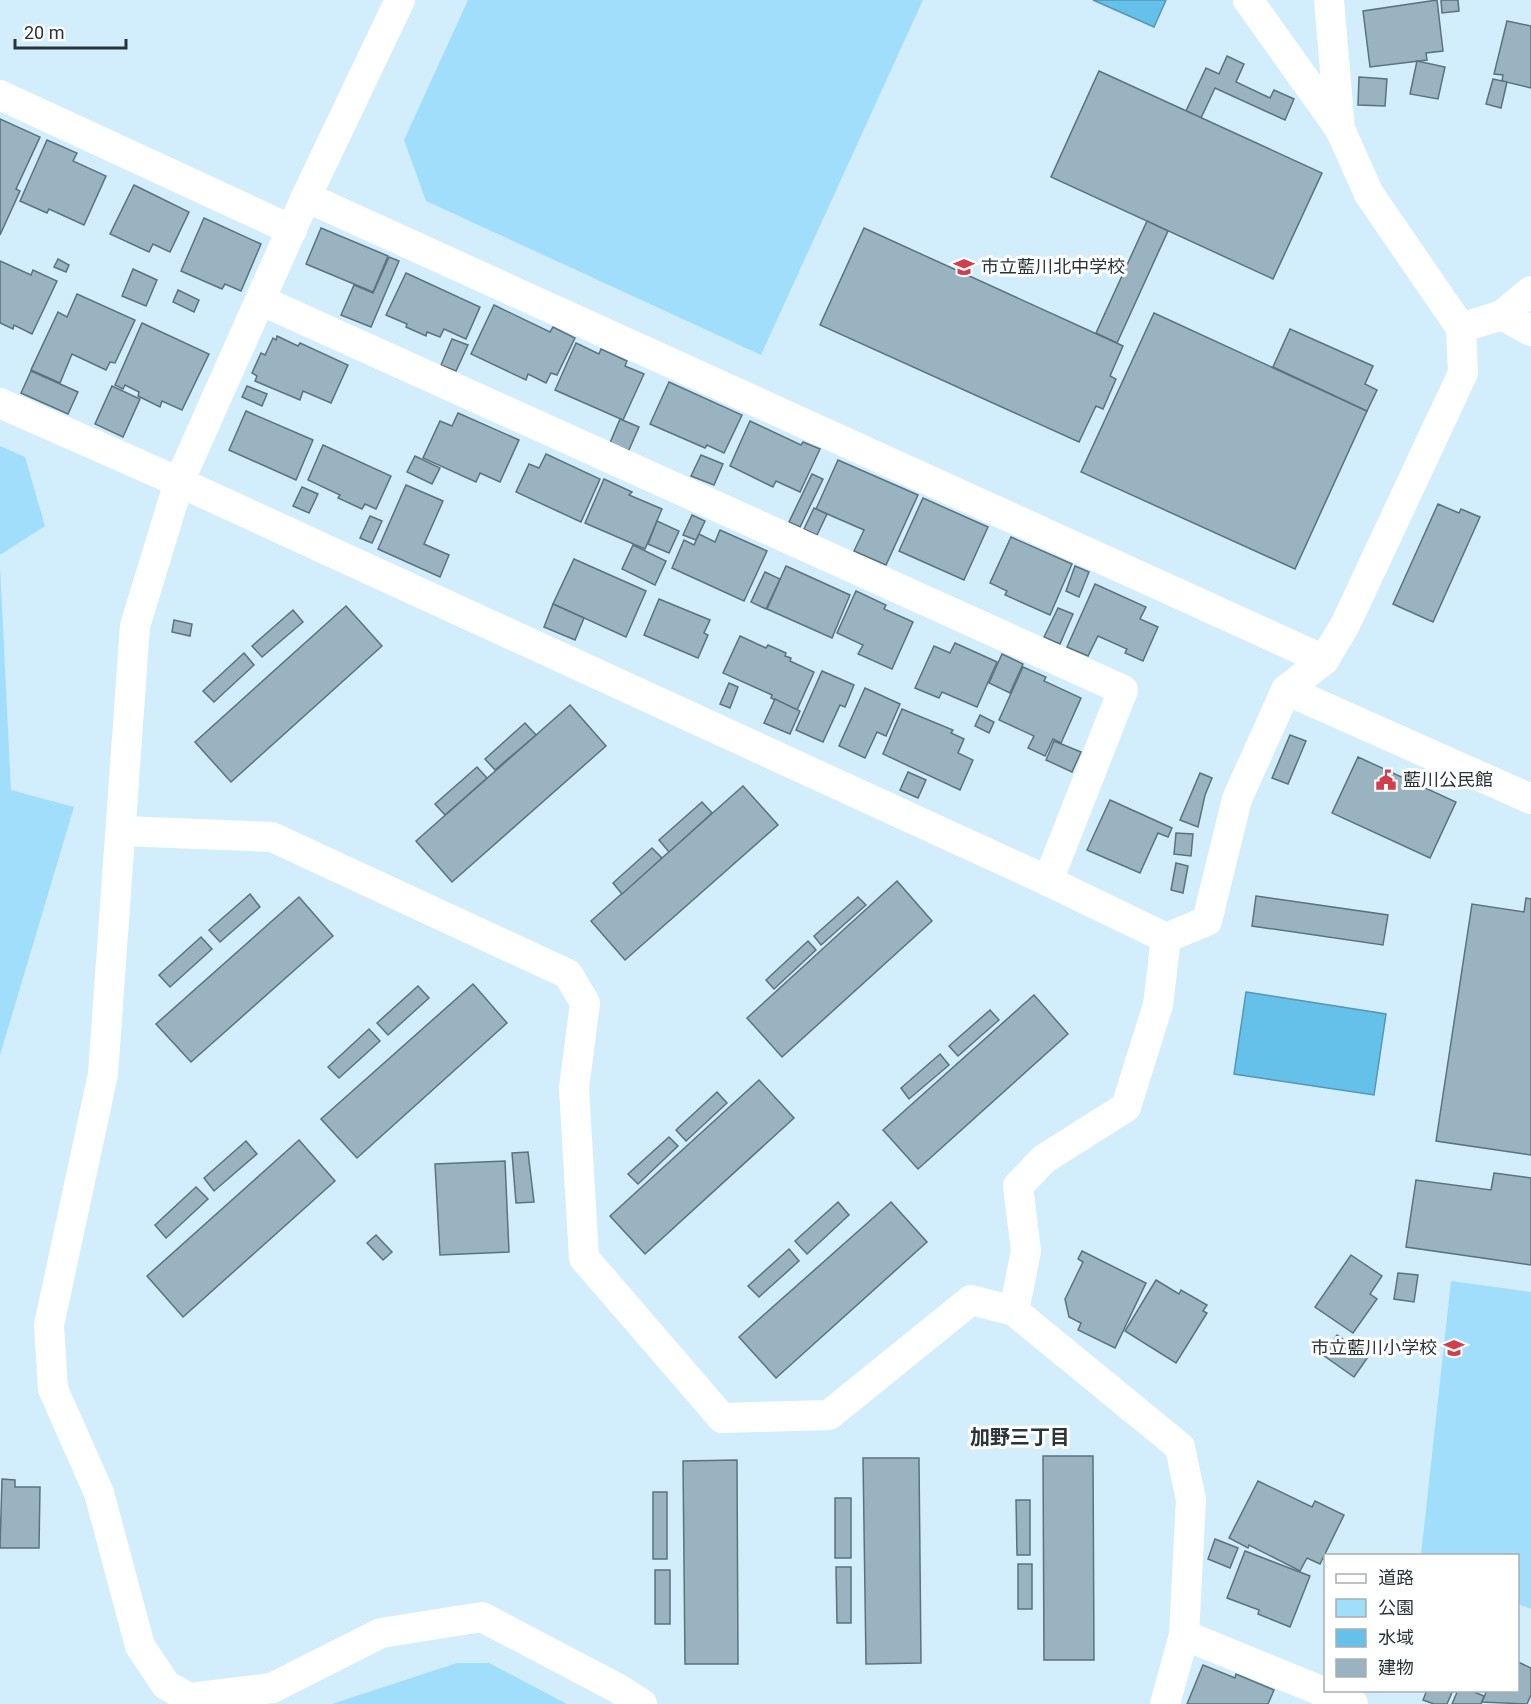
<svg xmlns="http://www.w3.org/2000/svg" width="1531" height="1704" font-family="Roboto,'Noto Sans JP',sans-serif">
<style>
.green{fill:#a1defc}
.water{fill:#65c0ea;stroke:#5396b5;stroke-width:1.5}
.building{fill:#99b3c1;stroke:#5a737f;stroke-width:1.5}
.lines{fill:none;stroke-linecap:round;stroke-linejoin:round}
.street{stroke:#fff;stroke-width:30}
.labels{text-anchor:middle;stroke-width:6;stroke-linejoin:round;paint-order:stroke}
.poi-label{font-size:18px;fill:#293439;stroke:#fff;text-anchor:start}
.neighbourhood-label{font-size:20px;font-weight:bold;fill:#293439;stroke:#fff}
</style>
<rect width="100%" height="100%" fill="#d2eefc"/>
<g class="green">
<path d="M468,0h455l-162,355 -335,-154 -22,-61z"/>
<path d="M0,446l25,11 20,69 -45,29z"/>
<path d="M0,566l11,224 63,17 -74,248z"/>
<path d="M1451,1281l80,11v317l-13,-5v-48l-97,-1z"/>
<path d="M457,1663h32l78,41h-235z"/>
</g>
<g class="water">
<path d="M1093,0h73l-12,27z"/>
<path d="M1246,992l140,22 -12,81 -140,-21z"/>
</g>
<g class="building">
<path d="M1437,0l6,51 -17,2 1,7 -57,7 -7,-56z"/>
<path d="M1441,0h17l1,11 -17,2z"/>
<path d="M1507,21l24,5v62l-29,-7 1,-6 -9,-1z"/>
<path d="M1227,56l17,8 -8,18 34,16 4,-8 20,9 -9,21 -70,-32 -14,30 -15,-7 20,-43 13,6z"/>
<path d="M1417,61l28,6 -7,32 -28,-5z"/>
<path d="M1099,71l223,102 -49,106 -222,-102z"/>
<path d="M1359,77l28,2 -2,27 -27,-1z"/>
<path d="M1493,79l14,3 -6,26 -15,-4z"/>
<path d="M0,119l40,18 -24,52 4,2 -20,44z"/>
<path d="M47,140l30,13 -4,8 33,15 -22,49 -35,-16 -2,4 -27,-12z"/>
<path d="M134,185l55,27 -19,40 -17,-8 -4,8 -39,-18z"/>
<path d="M204,218l57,26 -20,47 -16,-7 -3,5 -41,-18z"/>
<path d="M1147,221l21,10 -51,112 -21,-10z"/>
<path d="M321,228l67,28 -15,36 -67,-28z"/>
<path d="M864,228l259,118 -13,30 6,3 -13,30 -7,-3 -17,36 -259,-117z"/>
<path d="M389,257l10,4 -28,66 -30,-12 13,-30 19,8z"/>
<path d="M58,259l11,6 -3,7 -12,-5z"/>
<path d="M0,261l31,14 2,-5 24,11 -25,53 -18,-9 -1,4 -13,-6z"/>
<path d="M133,269l24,11 -11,26 -24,-10z"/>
<path d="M406,273l74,34 -14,32 -22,-10 -4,8 -13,-5 -1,4 -20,-9 1,-3 -21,-9z"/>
<path d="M178,290l21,10 -5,12 -21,-10z"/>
<path d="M77,294l58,26 -20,43 -5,-1 -4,8 -34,-16 -12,29 -29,-13 27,-58 9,5z"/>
<path d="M494,305l56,27 3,-5 22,11 -18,37 -6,-2 -5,10 -18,-9 -2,6 -55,-26z"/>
<path d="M1154,313l213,98 -72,158 -214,-97z"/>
<path d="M142,323l67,31 -27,56 -20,-9 -2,6 -22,-11 1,-4 -14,-7 -2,4 -8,-4z"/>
<path d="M1290,329l83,37 -8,18 12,6 -10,21 -94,-44z"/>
<path d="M277,336l21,10 2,-3 48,22 -17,38 -28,-12 -3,9 -45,-19 2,-5 -5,-3 9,-20 4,2 8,-17 3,2z"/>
<path d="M452,339l16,6 -12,26 -15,-6z"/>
<path d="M576,343l23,11 2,-5 26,12 -2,5 19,8 -21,46 -68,-30z"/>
<path d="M31,371l47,21 -10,22 -47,-21z"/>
<path d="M669,382l73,33 -18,38 -17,-8 -2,3 -55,-24z"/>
<path d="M112,386l28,13 -17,38 -28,-13z"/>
<path d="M247,386l20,8 -5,12 -20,-9z"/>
<path d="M246,411l67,29 -17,40 -67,-30z"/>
<path d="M458,413l61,27 -19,42 -20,-9 -4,9 -53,-24 17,-37 12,5z"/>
<path d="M620,419l19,8 -11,25 -18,-9z"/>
<path d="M750,421l51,24 2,-3 17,7 -20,43 -24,-11 -3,6 -43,-21z"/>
<path d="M323,445l68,31 -15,33 -11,-5 -3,5 -24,-11 2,-3 -32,-15z"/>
<path d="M546,454l54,25 -19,43 -65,-30 13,-28 10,4z"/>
<path d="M701,455l22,9 -9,21 -23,-9z"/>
<path d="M415,456l25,12 -8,16 -25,-12z"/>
<path d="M838,460l80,35 -32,70 -32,-14 10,-21 -48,-21z"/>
<path d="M812,474l11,5 -23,48 -11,-5z"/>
<path d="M604,479l28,13 -3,3 33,14 -17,40 -60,-26z"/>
<path d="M406,485l37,16 -19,43 25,11 -9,22 -62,-28z"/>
<path d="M302,487l16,7 -9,19 -16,-7z"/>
<path d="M923,498l65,29 -24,53 -65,-29z"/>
<path d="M1438,504l21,9 2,-4 19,8 -47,105 -40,-18z"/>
<path d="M814,508l13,6 -10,21 -13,-6z"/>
<path d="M692,515l13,6 -9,19 -13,-5z"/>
<path d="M370,516l12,5 -10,22 -12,-5z"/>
<path d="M657,521l22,10 -10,22 -21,-9z"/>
<path d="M720,530l47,21 -23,50 -72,-33 12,-28 10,5 5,-11 16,8z"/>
<path d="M1011,537l61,27 -22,51 -45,-20 2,-4 -17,-8z"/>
<path d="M633,545l33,16 -11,24 -33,-16z"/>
<path d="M574,559l72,32 -20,46 -73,-33z"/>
<path d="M786,566l64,29 -18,43 -65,-29z"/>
<path d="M1075,566l14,6 -10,25 -13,-6z"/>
<path d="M765,572l15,7 -14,30 -15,-7z"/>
<path d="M1095,584l51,23 -6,12 18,8 -15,34 -18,-8 2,-4 -29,-13 -10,20 -21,-9z"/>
<path d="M856,591l30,14 -2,4 29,13 -21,47 -34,-15 5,-9 -26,-12z"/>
<path d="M659,599l51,21 -6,13 4,2 -10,23 -54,-23z"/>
<path d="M553,604l31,14 -9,22 -31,-13z"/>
<path d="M346,606l36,40 -151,136 -36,-40z"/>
<path d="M1058,608l15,6 -13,30 -16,-7z"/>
<path d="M293,610l10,12 -41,35 -10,-11z"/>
<path d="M174,620l18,4 -2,12 -18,-4z"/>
<path d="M740,636l26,12 2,-3 18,8 -1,3 6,2 -1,3 24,11 -17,38 -26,-12 1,-3 -49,-22z"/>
<path d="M955,643l42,19 -20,45 -35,-15 -3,6 -24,-10 19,-42 16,7z"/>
<path d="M244,653l10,12 -40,37 -11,-11z"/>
<path d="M1002,654l21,10 -13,29 -21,-10z"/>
<path d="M1023,667l23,10 -2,4 37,17 -20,45 -8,-4 -8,17 -17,-8 6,-12 -35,-16z"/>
<path d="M822,671l32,14 -9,22 -5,-2 -17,37 -27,-12z"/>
<path d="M729,683l9,4 -8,21 -10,-4z"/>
<path d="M865,688l35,16 -14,32 -9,-4 -12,26 -26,-12z"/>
<path d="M775,699l25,12 -10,23 -26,-11z"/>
<path d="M570,705l36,41 -154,136 -36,-41z"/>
<path d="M902,709l51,21 -2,3 13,6 -6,14 15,7 -13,30 -77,-36z"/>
<path d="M980,715l14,7 -5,11 -14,-7z"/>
<path d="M525,723l11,12 -41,35 -10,-11z"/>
<path d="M1290,735l16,6 -18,43 -16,-6z"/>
<path d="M1054,741l27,11 -9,20 -26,-12z"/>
<path d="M1358,757l98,45 -26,56 -98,-45z"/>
<path d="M477,767l10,11 -42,37 -10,-11z"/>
<path d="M908,772l18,8 -8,18 -18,-8z"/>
<path d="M1200,773l12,5 -7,17 -7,32 -18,-7z"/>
<path d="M743,786l35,39 -153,135 -34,-39z"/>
<path d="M1110,800l62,28 -4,9 -10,-4 -18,40 -53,-23z"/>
<path d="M702,802l10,11 -43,39 -10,-12z"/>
<path d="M1176,833l17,1 -2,22 -17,-2z"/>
<path d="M652,848l10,10 -40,36 -9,-11z"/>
<path d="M1176,863l12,3 -5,27 -12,-3z"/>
<path d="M897,881l35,40 -150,136 -35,-39z"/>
<path d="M250,894l10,13 -40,35 -11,-12z"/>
<path d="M1256,896l132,19 -5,30 -131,-19z"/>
<path d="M299,897l34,39 -142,126 -35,-38z"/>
<path d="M858,897l8,8 -45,40 -7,-9z"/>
<path d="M1526,898l5,1v256l-95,-14 36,-237 52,8z"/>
<path d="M201,937l11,12 -42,38 -11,-12z"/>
<path d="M808,941l8,9 -42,39 -8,-9z"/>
<path d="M473,984l34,39 -150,135 -36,-39z"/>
<path d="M418,986l11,12 -41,37 -11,-12z"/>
<path d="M1034,995l34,39 -150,135 -35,-39z"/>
<path d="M990,1010l9,10 -41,36 -9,-10z"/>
<path d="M369,1029l11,12 -41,37 -11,-11z"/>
<path d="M940,1054l9,11 -40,34 -8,-11z"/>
<path d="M759,1080l35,38 -149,136 -35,-38z"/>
<path d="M717,1092l10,11 -41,38 -10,-11z"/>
<path d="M669,1137l9,9 -40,38 -10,-10z"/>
<path d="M299,1140l36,41 -152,136 -36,-41z"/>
<path d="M246,1141l11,13 -43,37 -10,-13z"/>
<path d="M528,1152l6,50 -18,1 -4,-50z"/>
<path d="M505,1161l4,91 -69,3 -5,-91z"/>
<path d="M1494,1173l37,5v87l-125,-18 10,-67 75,10z"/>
<path d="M196,1187l12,12 -42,39 -11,-13z"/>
<path d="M838,1202l11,13 -42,39 -12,-13z"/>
<path d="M891,1202l36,40 -151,136 -37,-41z"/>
<path d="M376,1235l16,17 -9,8 -16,-17z"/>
<path d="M789,1249l10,12 -40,36 -11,-11z"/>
<path d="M1082,1251l64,32 -31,65 -37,-18 3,-7 -12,-6 -4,-18 18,-37 -5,-3z"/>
<path d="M1351,1255l31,21 -12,18 7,5 -24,34 -38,-26z"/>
<path d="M1398,1273l20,2 -4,27 -20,-3z"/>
<path d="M1156,1280l23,14 2,-4 26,15 -4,6 4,2 -31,50 -51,-32z"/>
<path d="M1337,1335l31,22 -14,20 -31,-22z"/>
<path d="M1043,1456h50l1,204h-50z"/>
<path d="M863,1458h56l2,205 -55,1z"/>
<path d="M737,1460l1,204h-53l-2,-203z"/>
<path d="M2,1479l13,1v7h25l-1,61h-39z"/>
<path d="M1258,1481l54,26 3,-6 29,14 -24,49 -13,-6 -7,13 -51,-26 -1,3 -19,-10z"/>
<rect x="653" y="1492" width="14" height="67"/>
<rect x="835" y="1498" width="16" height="60"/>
<path d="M1016,1500h14v55h-13z"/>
<path d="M1215,1539l23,9 -8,20 -22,-9z"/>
<path d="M1245,1551l65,25 -20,51 -32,-13 1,-4 -32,-12z"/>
<rect x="1018" y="1564" width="14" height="45"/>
<path d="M836,1567h15v56h-14z"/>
<rect x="655" y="1570" width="15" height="54"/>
<path d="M1518,1662l13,6v27l-4,9 -45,-2 5,-12h31z"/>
<path d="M1203,1665l32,13 1,-4 38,16 -6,14h-81z"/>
<path d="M1427,1690h26l-6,14h-13l-11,-4z"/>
<path d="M1458,1690h11l15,6 -3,8h-29z"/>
</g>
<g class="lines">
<g class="street">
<path d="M400,0l-94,197 -127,285 -44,144 -32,448 -54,251 4,64 46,104 41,153 26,39 23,13 83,-10 109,-55 101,-16 135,71 25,16"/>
<path d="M1248,0l92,129"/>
<path d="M0,95l292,135"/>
<path d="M306,197l1018,463"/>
<path d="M260,300l863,390 -75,191"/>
<path d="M1502,315l29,16"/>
<path d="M1461,328l41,-13 29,-24"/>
<path d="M0,403l179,79 869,399 118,57 41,-17 30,-122 49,-109 38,-30 21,-35 118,-252 -2,-45 -92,-134 -29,-65 -11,-129"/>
<path d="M1286,690l245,109"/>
<path d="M122,831l150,6 296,137 17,29 -11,85 10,170 138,160 107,-3 142,-115 43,11 166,136 11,53 -7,135 -19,69"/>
<path d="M1014,1311l12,-60 -8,-65 26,-27 82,-52 32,-102 8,-67"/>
<path d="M1184,1635l169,69"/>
</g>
</g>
<defs>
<g id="school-bare" transform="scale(1.62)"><path d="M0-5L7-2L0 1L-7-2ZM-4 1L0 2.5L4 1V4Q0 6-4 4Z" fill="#cf3f4d" stroke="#fff" stroke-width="2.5" paint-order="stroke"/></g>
<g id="civic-bare" transform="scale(1.62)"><path d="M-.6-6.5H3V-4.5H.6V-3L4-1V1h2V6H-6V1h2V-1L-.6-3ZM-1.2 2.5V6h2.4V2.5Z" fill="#cf3f4d" stroke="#fff" stroke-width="2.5" paint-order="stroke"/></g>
</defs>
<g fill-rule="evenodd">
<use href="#school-bare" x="964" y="267"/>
<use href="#civic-bare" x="1386" y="780"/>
<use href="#school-bare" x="1454" y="1348"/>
</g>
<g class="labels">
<g class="poi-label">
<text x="981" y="273">市立藍川北中学校</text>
<text x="1403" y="786">藍川公民館</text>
<text x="1437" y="1354" text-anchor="end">市立藍川小学校</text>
</g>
<g class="neighbourhood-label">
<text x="1020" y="1444">加野三丁目</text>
</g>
</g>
<rect x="1324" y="1554" width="195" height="138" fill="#ffffff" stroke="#a9aeb0" stroke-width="1.5"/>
<rect x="1336" y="1574" width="30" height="9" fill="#ffffff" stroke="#a9aeb0" stroke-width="1.5"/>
<text x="1378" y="1584" font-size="18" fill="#293439">道路</text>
<rect x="1336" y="1599" width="30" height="18" fill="#a1defc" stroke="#a9aeb0" stroke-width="1.5"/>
<text x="1378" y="1614" font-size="18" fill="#293439">公園</text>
<rect x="1336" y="1629" width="30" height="18" fill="#65c0ea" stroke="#a9aeb0" stroke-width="1.5"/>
<text x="1378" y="1644" font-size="18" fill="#293439">水域</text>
<rect x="1336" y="1659" width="30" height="18" fill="#99b3c1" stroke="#a9aeb0" stroke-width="1.5"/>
<text x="1378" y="1674" font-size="18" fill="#293439">建物</text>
<path d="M15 39v9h111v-9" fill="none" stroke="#293439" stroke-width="3"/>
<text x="24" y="39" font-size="18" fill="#293439" stroke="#ffffff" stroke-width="4.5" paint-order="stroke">20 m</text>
</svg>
